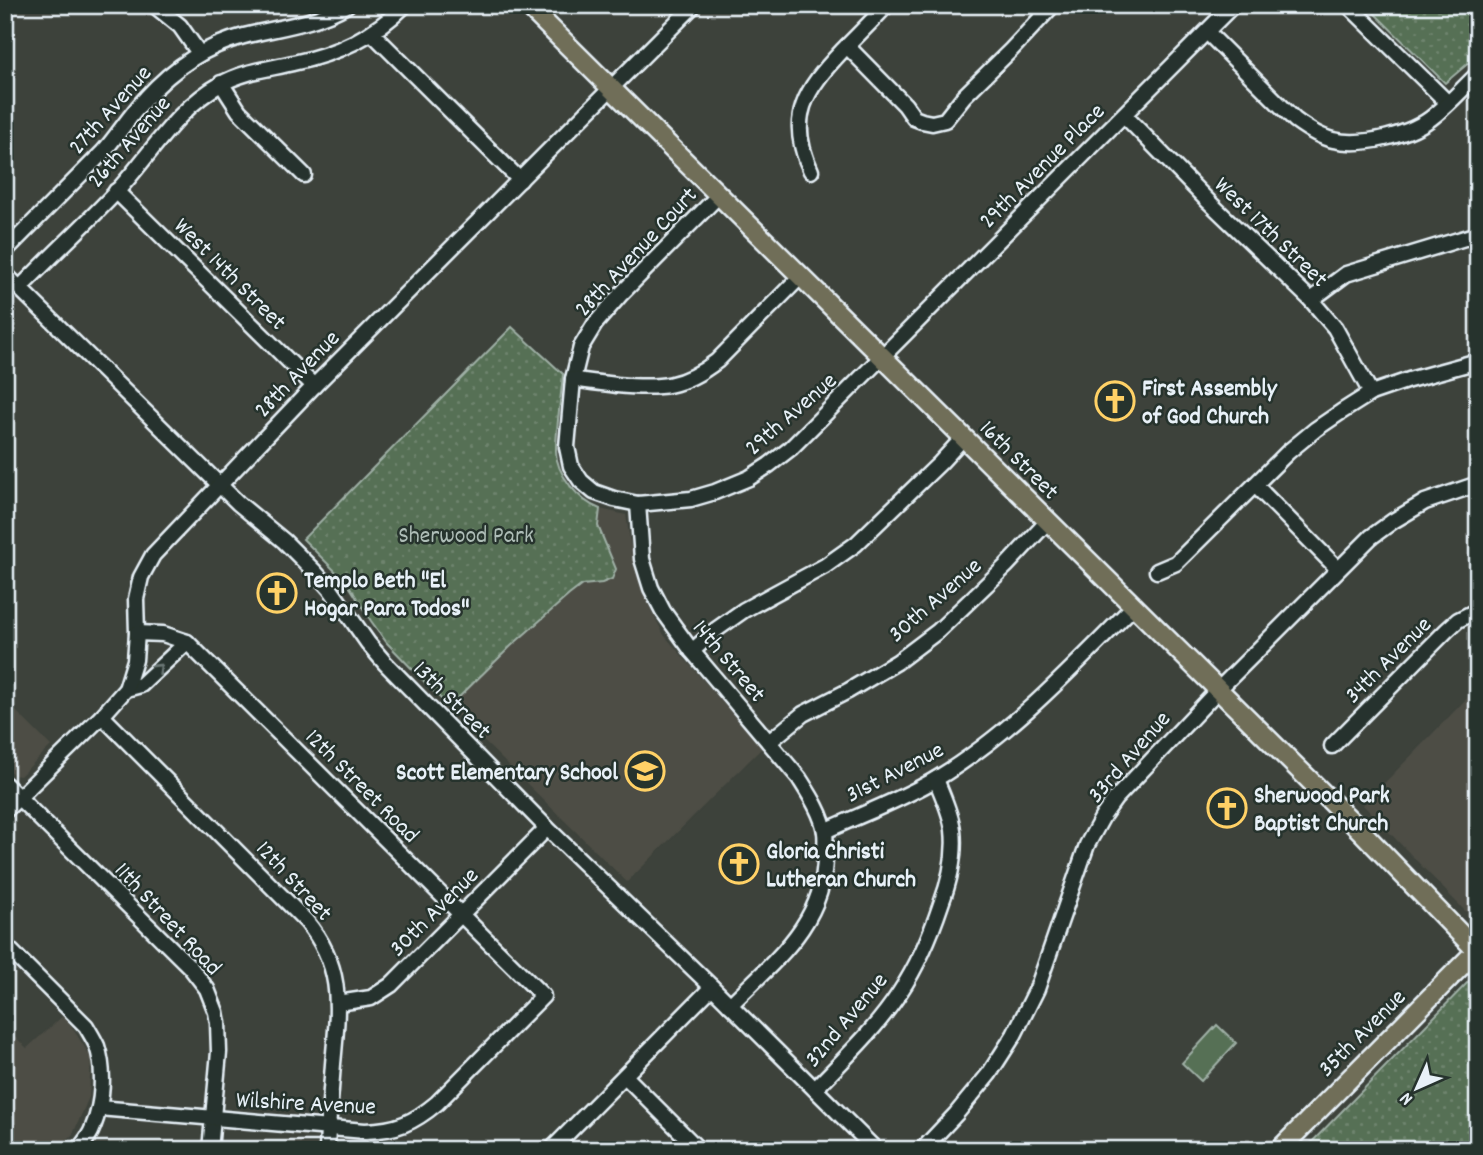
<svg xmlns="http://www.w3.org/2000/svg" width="1483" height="1155" font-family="Dekko,sans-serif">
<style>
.built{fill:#4d4d45}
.grass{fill:url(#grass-dots);stroke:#9fb0a6;stroke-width:2}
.garden{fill:#566f55;stroke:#9fb0a6;stroke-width:2}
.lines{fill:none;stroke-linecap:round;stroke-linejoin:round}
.minor-casing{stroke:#e8f1f8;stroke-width:19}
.major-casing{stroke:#e8f1f8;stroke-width:23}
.minor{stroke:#26332d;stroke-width:14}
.major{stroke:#706e59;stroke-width:18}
.oneway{stroke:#6a7674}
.labels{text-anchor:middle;stroke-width:5;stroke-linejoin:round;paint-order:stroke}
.street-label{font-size:24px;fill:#e8f1f8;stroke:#26332d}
.poi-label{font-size:24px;font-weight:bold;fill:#e8f1f8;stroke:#26332d;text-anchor:start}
.park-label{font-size:24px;fill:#aebdb7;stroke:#26332d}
</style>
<defs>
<pattern id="grass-dots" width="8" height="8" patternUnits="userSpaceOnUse" patternTransform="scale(1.75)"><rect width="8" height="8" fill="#566f55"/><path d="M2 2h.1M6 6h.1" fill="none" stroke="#6e846e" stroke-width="1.8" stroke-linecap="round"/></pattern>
</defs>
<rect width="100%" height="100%" fill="#3d423b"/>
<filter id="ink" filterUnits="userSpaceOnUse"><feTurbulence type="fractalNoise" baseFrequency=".0143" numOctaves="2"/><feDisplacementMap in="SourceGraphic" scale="14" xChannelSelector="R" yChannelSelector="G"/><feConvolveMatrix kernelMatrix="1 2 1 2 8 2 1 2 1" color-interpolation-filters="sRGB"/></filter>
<g filter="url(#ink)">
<g class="built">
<path d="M600,509l26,6 8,52 15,39 15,29 98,113 -135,134 -178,-175 62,-61 58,-51 13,-10 20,-2 14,-14 -18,-43z"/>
<path d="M1478,687v228l-13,-4 -102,-106z"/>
<path d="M5,700l46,46 -31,30 -6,-1 -9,-8z"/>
<path d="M64,1015l27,42 -2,40 -16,37 -15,16h-53v-122l22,20z"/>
</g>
<g class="grass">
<path d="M1366,5h112v50l-33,28z"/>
<path d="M512,327l51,47c-2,25 -7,52 -7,77 0,23 23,50 44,58l-2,17 18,43 -4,10 -10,4 -20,2 -13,10 -58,51 -62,61 -62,-64 -16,-22 -23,-37 -45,-45z"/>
<path d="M1473,977l5,5v168h-174z"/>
</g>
<path class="garden" d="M1217,1025l19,18 -35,38 -19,-18z"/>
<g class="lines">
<g class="minor-casing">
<g id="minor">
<path d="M154,5l26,21 19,27"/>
<path d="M1348,5l100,98"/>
<path d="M1207,32l88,88c11,8 24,17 38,20 29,7 79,-5 102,-25 15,-12 29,-28 43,-41"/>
<path d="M372,33l148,147"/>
<path d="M847,46l58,59 9,13 8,3 10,2 13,-3 19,-24 47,-46 42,-45"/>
<path d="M221,83l18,28 65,64"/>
<path d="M1124,115l85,87 102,98 24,28 36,65"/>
<path d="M811,171c-25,-53 -6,-81 31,-120 15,-15 30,-30 45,-46"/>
<path d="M116,191l198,195"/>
<path d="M719,195l-98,99 -26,30 -14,23 -8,32 -6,68 4,19 10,15 13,11 20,7 24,5 53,-5 24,-7 34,-14 20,-13 22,-17 442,-443"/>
<path d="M5,251l98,-99c15,-17 27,-37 43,-54 27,-30 59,-52 98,-62 36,-9 70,-12 103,-31"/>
<path d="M5,274l233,229 46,38 31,31 16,18 37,53 17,20 162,165 165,159 164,163"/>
<path d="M20,288c32,-33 66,-64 98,-98 34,-37 58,-81 103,-106 23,-13 47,-15 72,-21 44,-9 80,-26 112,-58"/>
<path d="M1311,300l35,-26 132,-40"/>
<path d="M573,379c15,3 30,4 44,6 43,4 65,3 100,-24l84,-85"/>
<path d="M1255,485l83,84"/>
<path d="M638,504l4,55 9,29 12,23 29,40 107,127c10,16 23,35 26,54 1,7 0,15 0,22 1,68 -51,107 -95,151"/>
<path d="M1157,571l19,-8 112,-111 28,-23 25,-17 30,-19 38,-13 69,-19"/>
<path d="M692,651l25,-22 27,-19 81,-44 31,-22 84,-81 24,-26"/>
<path d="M126,689l15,-4 46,-43"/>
<path d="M102,716l204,205c39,47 32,87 27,143 -2,28 -5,57 -6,86"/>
<path d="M769,742l34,-28 45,-23 49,-29 41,-31 68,-65 42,-45"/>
<path d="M1332,746l115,-116 11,-10 20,-10"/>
<path d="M5,784l185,183 17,22 9,23 2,11 1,29 -9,98"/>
<path d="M5,811l97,-95 24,-27 9,-29 2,-27 -1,-34 5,-22 12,-22 161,-169 380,-381"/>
<path d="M825,831c37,-17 76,-31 111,-52 76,-46 136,-111 198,-173"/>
<path d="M5,945l81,81c4,7 8,13 11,20 8,24 6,57 -4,81 -3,9 -9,16 -15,23"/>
<path d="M338,1003l33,-5 20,-13 156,-157"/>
<path d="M625,1076l74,74"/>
<path d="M815,1089c30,-31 62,-61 85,-97 18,-27 31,-58 41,-88 9,-24 15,-48 12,-74 -2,-17 -11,-35 -17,-51"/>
<path d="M99,1108l266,23c32,-1 48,-8 72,-28l106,-107 -356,-354 -24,-8 -26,-1"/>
<path d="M551,1150l161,-163"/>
<path d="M922,1150l34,-36 33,-40 25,-39 23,-46 50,-144 16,-29 12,-17 103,-109 153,-153 22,-16 32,-19 53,-18"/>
</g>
</g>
<g class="major-casing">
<g id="major">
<path d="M527,5l834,826 117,121"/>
<path d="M1279,1150l199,-201"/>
</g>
</g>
<use href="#minor" class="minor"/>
<use href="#major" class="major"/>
</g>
<defs><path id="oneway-chevron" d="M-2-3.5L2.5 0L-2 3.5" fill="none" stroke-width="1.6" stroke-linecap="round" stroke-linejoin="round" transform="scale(1.75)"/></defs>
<use class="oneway" href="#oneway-chevron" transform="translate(158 668) rotate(-44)"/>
</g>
<defs>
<g id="church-ring" transform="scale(2.0125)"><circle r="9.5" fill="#26332d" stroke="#ffd166" stroke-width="1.5"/><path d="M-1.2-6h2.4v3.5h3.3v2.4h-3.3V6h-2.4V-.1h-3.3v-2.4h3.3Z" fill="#ffd166"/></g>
<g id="school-ring" transform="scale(2.0125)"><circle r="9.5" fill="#26332d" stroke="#ffd166" stroke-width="1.5"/><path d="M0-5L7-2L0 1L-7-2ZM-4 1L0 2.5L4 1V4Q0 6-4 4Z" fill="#ffd166"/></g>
</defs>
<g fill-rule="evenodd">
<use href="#church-ring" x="1115" y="401"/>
<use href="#church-ring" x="277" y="593"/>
<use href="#school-ring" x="645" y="771"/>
<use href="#church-ring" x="1227" y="808"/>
<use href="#church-ring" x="739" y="864"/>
</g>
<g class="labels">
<g class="street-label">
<text transform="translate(109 109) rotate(-48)" y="8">27th Avenue</text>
<text transform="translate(128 141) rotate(-49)" y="8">26th Avenue</text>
<text transform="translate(1041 165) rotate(-45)" y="8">29th Avenue Place</text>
<text transform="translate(1272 231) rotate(44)" y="8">West 17th Street</text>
<text transform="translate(635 251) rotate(-47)" y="8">28th Avenue Court</text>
<text transform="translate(231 273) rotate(45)" y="8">West 14th Street</text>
<text transform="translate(296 373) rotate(-46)" y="8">28th Avenue</text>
<text transform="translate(790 413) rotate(-41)" y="8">29th Avenue</text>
<text transform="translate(1020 459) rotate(45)" y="8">16th Street</text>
<text transform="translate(934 599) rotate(-41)" y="8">30th Avenue</text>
<text transform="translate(1387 659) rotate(-45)" y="8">34th Avenue</text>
<text transform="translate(730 660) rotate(50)" y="8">14th Street</text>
<text transform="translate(453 699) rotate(45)" y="8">13th Street</text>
<text transform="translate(1128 756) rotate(-49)" y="8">33rd Avenue</text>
<text transform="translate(894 771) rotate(-27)" y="8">31st Avenue</text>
<text transform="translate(363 785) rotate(45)" y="8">12th Street Road</text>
<text transform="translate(295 880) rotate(47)" y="8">12th Street</text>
<text transform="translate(433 911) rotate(-45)" y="8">30th Avenue</text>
<text transform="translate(169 918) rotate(47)" y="8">11th Street Road</text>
<text transform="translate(845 1019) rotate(-50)" y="8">32nd Avenue</text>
<text transform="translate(1361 1032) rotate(-45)" y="8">35th Avenue</text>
<text transform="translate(306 1102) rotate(3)" y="8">Wilshire Avenue</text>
</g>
<g class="poi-label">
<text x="1142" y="395">First Assembly<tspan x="1142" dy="28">of God Church</tspan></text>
<text x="304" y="587">Templo Beth "El<tspan x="304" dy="28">Hogar Para Todos"</tspan></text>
<text x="618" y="779" text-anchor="end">Scott Elementary School</text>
<text x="1254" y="802">Sherwood Park<tspan x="1254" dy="28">Baptist Church</tspan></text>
<text x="766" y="858">Gloria Christi<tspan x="766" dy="28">Lutheran Church</tspan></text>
</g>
<g class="park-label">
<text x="466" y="542">Sherwood Park</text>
</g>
</g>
<rect width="1483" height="1155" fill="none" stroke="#26332d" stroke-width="28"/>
<rect x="14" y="14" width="1455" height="1127" fill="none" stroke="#e8f1f8" stroke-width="2.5" filter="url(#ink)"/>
<g transform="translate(1417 1088) rotate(225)" stroke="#26332d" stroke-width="5" paint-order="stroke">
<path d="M0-5L12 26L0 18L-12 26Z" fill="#e8f1f8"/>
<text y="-10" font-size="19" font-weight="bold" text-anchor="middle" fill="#e8f1f8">N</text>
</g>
</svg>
